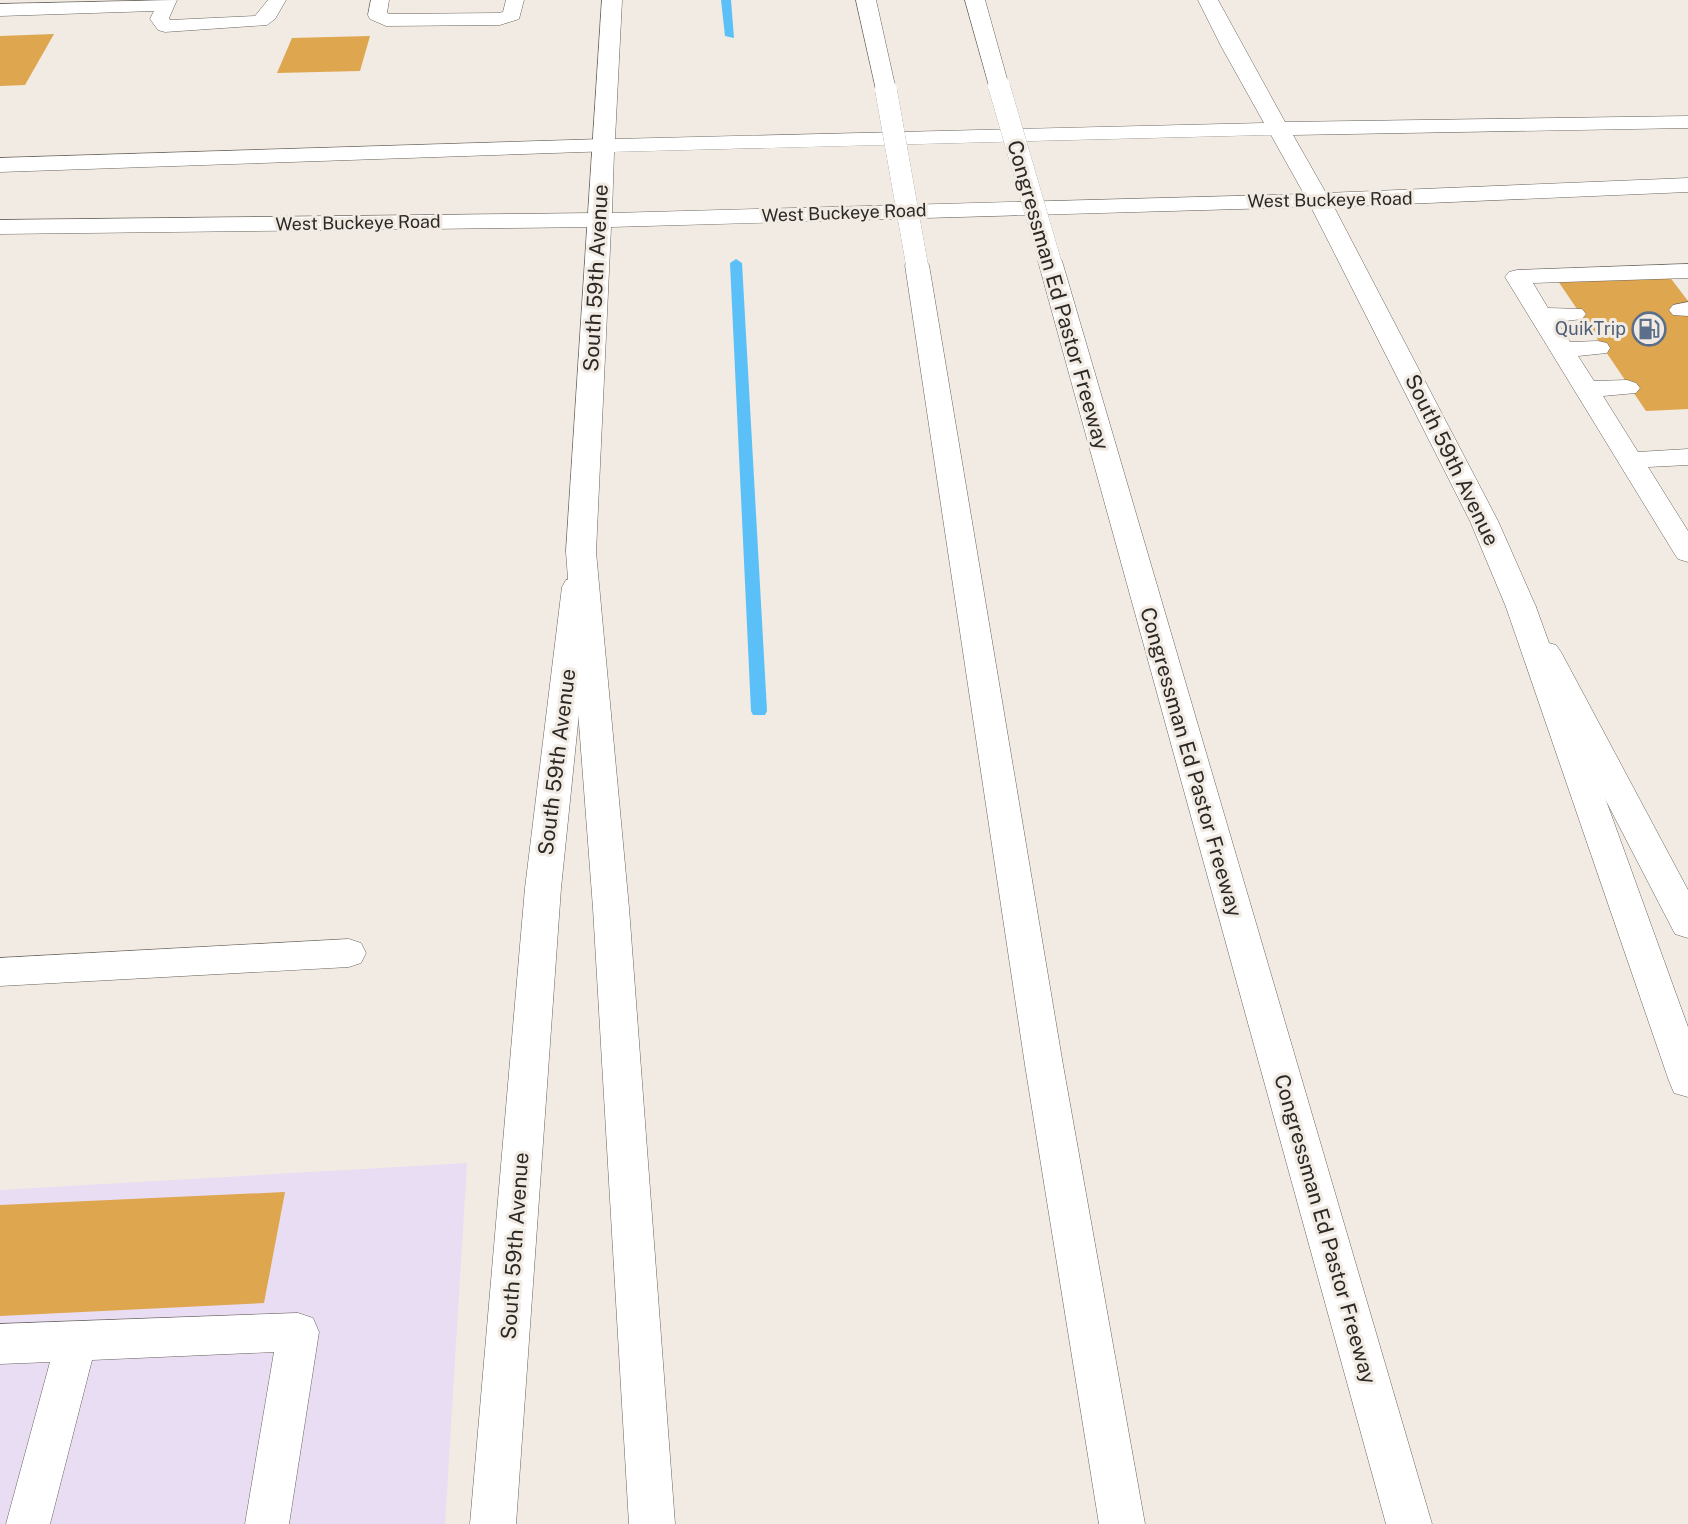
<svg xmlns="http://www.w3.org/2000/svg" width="1688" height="1524" font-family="'Public Sans',sans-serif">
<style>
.industrial{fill:#e8ddf2}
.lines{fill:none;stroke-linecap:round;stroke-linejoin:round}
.stream{fill:#5cc0f8;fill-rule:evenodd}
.building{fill:#dea64e}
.lane-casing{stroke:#68635c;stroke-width:1}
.secondary-casing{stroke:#68635c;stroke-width:1}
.primary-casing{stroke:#68635c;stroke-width:1}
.highway-casing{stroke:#68635c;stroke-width:1}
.lane{fill:#fff;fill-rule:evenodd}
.secondary{fill:#fff;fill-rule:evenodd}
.primary{fill:#fff;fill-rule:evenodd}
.highway{fill:#fff;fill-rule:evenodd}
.highway-bridge-casing{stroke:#68635c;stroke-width:22;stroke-linecap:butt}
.highway-bridge{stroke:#fff;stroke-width:22}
.labels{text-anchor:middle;stroke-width:6;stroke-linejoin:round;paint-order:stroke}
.far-street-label{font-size:18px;fill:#2b2825;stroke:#f1ebe3}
.far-service-label{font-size:18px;fill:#4e5e75;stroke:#f1ebe3;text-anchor:end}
.street-label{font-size:21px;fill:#2b2825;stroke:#f1ebe3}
</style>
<rect width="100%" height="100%" fill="#f1ebe3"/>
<path class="industrial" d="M467,1163l-22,361h-445v-334z"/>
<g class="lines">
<g class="stream">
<path d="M721,0h10l3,38 -9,-2z"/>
<path d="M736,259l6,4 25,448 -2,4h-12l-2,-4 -21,-448z"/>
</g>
</g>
<g class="building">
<path d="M54,34l-29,51 -25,1v-50z"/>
<path d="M370,36l-10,35 -83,2 15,-35z"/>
<path d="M1669,276l19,25v108l-42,2 -88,-130z"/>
<path d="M285,1192l-21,111 -264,13v-111z"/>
</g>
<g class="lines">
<g class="lane-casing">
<g id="lane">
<path d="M177,0l-8,18 1,2 85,-4 13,-16h18l-11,19 -8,6 -102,7 -7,-2 -8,-11 4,-8 -154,5v-12z"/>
<path d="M371,0h18l-2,13 3,1 108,-1 5,-1 3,-12h18l-5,19 -19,6 -114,1 -16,-7 -2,-4z"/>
<path d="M1688,264v14l-155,5 15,25 34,1 4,5 -4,5 -25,3 13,20 28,-1 9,2 3,5 -3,5 -29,3 16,25 33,-1 9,3 4,5 -4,5 -33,3 35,56 50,-3v16l-40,2 40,64v31l-10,-3 -4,-6 -169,-276 4,-5 8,-2z"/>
<path d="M1688,302v14l-15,-1 -4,-5 4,-5z"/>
<path d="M349,939l12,4 5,10 -5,10 -12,4 -349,19v-28z"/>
<path d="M298,1313l15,5 6,14 -30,192h-44l29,-172 -182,8 -42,164h-44l44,-162 -50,2v-40z"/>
</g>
</g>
<g class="secondary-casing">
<g id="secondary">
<path d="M604,139l8,2 3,5 -3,5 -612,21v-14z"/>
<path d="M599,213l8,2 4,5 -4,5 -8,2 -599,7v-14z"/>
<path d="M577,577l11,3 4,7 -31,301 -45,636h-46l55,-636 37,-301 4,-7z"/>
<path d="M1545,642l11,3 5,7 127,238v48l-13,-4 -146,-282 5,-7z"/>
</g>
</g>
<g class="primary-casing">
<path id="primary" d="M602,0h20l-7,139 649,-16 -43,-77 -23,-46h20l67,122 403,-6v12l-395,7 33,58 362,-15v14l-354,15 164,314 38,86 -4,7 -11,3 -11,-3 -4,-7 -36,-86 -159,-314 -700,20 -15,325 -5,7 -10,2 -10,-2 -5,-7zM1271,135l33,59 -692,19 2,-61z"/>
</g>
<g class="highway-casing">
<g id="highway">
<path d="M856,0h20l20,90 -3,4 -7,2 -7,-2 -3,-4z"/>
<path d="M965,0h20l24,86 -3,4 -7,2 -7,-2 -3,-4z"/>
<path d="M1050,254l8,2 4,5 370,1263h-46l-348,-1263 4,-5z"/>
<path d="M917,258l8,2 4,5 134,800 82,459h-46l-74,-459 -120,-800 4,-5z"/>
<path d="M581,543l10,2 5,7 33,356 46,616h-46l-36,-616 -27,-356 5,-7z"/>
<path d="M1521,597l11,3 4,7 152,420v70l-14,-4 -5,-12 -163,-474 4,-7z"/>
</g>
</g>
<use href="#lane" class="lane"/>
<use href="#secondary" class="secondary"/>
<use href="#primary" class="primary"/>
<use href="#highway" class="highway"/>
<g class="highway-bridge-casing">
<g id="highway-bridge">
<path d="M999,86l51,175"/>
<path d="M886,90l31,175"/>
</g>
</g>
<use href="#highway-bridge" class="highway-bridge"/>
</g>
<defs>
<g id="fuel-ring" transform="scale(1.725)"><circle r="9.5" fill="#f1ebe3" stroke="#5c6f8a" stroke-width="1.5"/><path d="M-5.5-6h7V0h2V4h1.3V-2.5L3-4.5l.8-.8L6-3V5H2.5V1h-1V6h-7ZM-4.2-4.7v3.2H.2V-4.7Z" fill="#5c6f8a"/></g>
</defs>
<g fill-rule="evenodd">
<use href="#fuel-ring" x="1649" y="329"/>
</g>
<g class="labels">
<g class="far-street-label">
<text transform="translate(1330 200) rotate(-1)" y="6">West Buckeye Road</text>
<text transform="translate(844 213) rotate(-2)" y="6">West Buckeye Road</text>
<text transform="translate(358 223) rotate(-1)" y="6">West Buckeye Road</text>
</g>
<g class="far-service-label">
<text x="1626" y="335">QuikTrip</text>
</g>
<g class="street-label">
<text transform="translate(596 278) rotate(-87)" y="7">South 59th Avenue</text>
<text transform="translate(1058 295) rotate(74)" y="7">Congressman Ed Pastor Freeway</text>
<text transform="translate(1452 460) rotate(64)" y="7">South 59th Avenue</text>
<text transform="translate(557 762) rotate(-83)" y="7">South 59th Avenue</text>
<text transform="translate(1191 762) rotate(74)" y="7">Congressman Ed Pastor Freeway</text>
<text transform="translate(1325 1229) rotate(74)" y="7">Congressman Ed Pastor Freeway</text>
<text transform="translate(515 1246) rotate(-86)" y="7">South 59th Avenue</text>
</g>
</g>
</svg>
